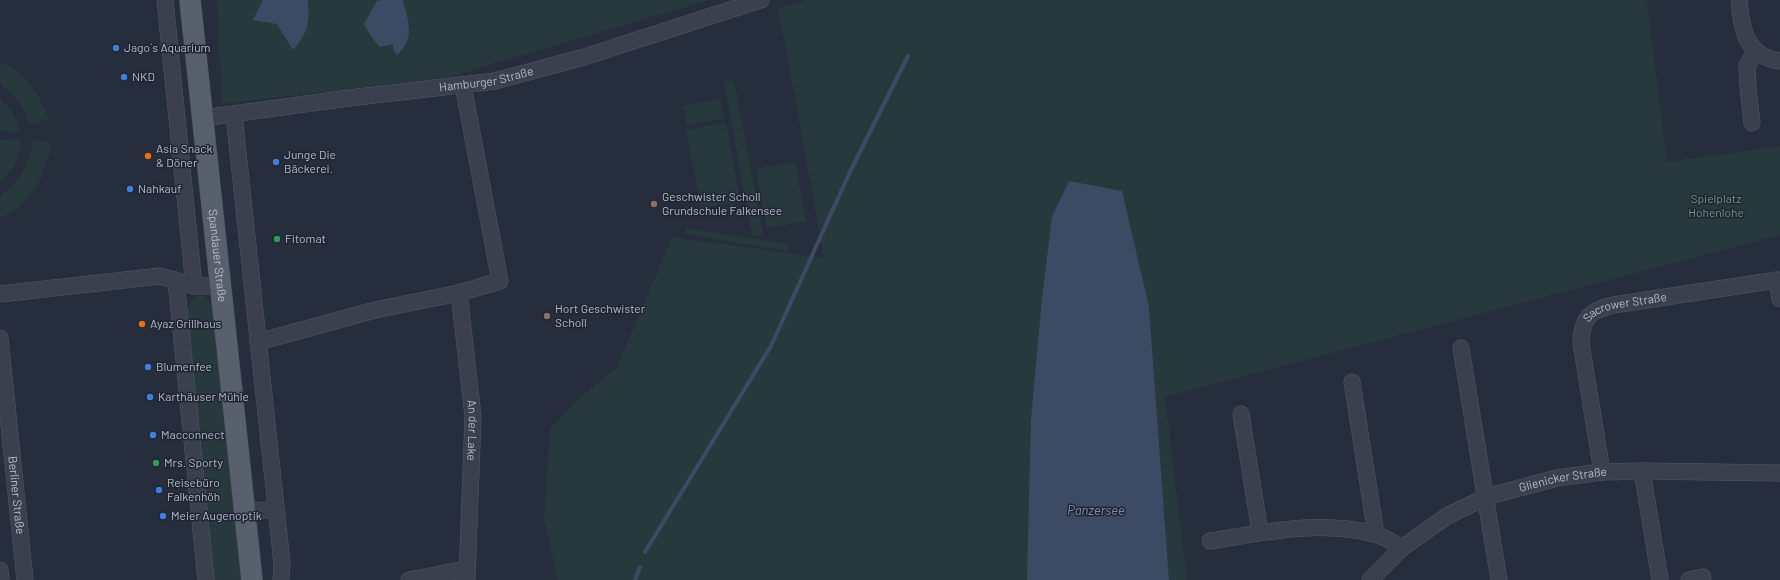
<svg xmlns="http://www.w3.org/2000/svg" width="1780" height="580" font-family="Barlow,sans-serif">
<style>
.green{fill:#28393e}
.water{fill:#3d4a64}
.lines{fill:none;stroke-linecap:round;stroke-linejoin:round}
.stream{stroke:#3d4a64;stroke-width:4}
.minor-casing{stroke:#525865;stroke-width:17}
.major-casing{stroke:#434956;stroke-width:22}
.minor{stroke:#3a404d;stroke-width:16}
.major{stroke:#585f6d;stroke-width:21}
.shop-dot{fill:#3f7fe0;stroke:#1f2532;stroke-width:1.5}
.food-dot{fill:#e8710a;stroke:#1f2532;stroke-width:1.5}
.education-dot{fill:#8d6e63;stroke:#1f2532;stroke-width:1.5}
.leisure-dot{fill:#2e9e5b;stroke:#1f2532;stroke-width:1.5}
.labels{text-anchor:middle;stroke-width:3;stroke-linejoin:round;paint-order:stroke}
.poi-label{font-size:12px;fill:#b6bbc8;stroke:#1f2532;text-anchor:start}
.street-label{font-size:12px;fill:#b6bbc8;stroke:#1f2532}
.park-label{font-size:12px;fill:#6f977d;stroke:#1f2532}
.water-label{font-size:13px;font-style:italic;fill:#808ead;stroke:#1f2532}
</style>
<rect width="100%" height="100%" fill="#262d3d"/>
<g class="green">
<path d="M217,0h46l-9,20 55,-5 -1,-15h73l-4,1 33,29 -7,-30h306l-260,77 -227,27z"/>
<path d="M806,0h841l20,162 113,-16v89l-615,162 22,183h-18l-20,-273 -122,268v5h-469l-14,-62 6,-89 29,-31 37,-29 56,-132 152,21 -36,-198 -10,-51z"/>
<path d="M0,62c26,10 39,32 49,57l-19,6c-7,-19 -14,-29 -30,-41z"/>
<path d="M734,80l29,154 -11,2 -28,-154z"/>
<path d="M720,99l4,19 -38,7 -3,-19z"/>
<path d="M0,100c11,7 16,18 20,31l-6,1 -14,-1z"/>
<path d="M726,123l14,78 -39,7 -15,-78z"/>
<path d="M21,139c-1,16 -8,34 -21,43v-42z"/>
<path d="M33,140l19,3c-8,34 -19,60 -52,75v-22c19,-14 30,-32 33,-56z"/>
<path d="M795,162l11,59 -39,7 -11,-59z"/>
<path d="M686,228l102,16 -1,7 -101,-17z"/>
<path d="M199,295l6,1 8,10 31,274h-31l-26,-271 6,-11z"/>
</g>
<g class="water">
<path d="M263,0h45c2,23 0,32 -15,50l-16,-26 -24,-4z"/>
<path d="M381,0h22c5,21 13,38 -6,55l-4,-6v-5l-13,3 -8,-9 -8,-14 13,-23z"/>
<path d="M1069,181l53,10 27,116 20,273h-142l4,-160 11,-122 10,-81z"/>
</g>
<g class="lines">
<g class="stream">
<path d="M645,552l126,-206 78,-172 59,-118"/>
<path d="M635,580l5,-13"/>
</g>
<g class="minor-casing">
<g id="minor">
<path d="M165,0l29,286"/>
<path d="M1739,0c3,30 6,56 41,61"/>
<path d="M234,115l48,448 -1,17"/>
<path id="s1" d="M203,118l146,-20 146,-17 89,-24 177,-57"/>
<path d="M1752,123l-4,-35 -1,-22 8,-14"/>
<path d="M176,280l30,300"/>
<path id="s2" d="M459,293l14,123 -6,164"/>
<path d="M0,294l160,-18 34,10h27"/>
<path id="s3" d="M0,338l25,242"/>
<path d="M258,342l117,-32 84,-17 41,-12 -37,-196"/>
<path d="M1461,348l38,232"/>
<path d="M1352,382l24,152"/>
<path d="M1241,414l19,118"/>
<path d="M1642,471l18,109"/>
<path id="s4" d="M1602,472l-21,-129c1,-25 8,-32 32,-38l164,-25 3,19"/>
<path d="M245,512l30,-3"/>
<path d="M1210,541c55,-9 109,-21 165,-7 9,2 18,9 27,14"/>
<path d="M0,570l1,10"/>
<path d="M409,580l57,-11"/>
<path id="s5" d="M1370,580l32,-32 45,-32 39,-19 71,-19 45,-6 40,-1 138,2"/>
<path d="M1689,580l14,-3"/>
</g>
</g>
<g class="major-casing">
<g id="major">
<path id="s6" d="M190,0l62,580"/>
</g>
</g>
<use href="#minor" class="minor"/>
<use href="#major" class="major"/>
</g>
<g class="shop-dot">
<circle cx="116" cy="48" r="4"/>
<circle cx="124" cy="77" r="4"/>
<circle cx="276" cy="162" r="4"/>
<circle cx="130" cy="189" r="4"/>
<circle cx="148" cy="367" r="4"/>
<circle cx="150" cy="397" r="4"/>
<circle cx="153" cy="435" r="4"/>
<circle cx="159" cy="490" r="4"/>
<circle cx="163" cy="516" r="4"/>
</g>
<g class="food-dot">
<circle cx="148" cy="156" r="4"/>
<circle cx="142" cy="324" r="4"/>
</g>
<g class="education-dot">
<circle cx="654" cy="204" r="4"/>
<circle cx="547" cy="316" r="4"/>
</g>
<g class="leisure-dot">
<circle cx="277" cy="239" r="4"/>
<circle cx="156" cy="463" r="4"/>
</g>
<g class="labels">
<g class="poi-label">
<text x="124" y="52">Jago´s Aquarium</text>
<text x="132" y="81">NKD</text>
<text x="156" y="153">Asia Snack<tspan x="156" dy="14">&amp; Döner</tspan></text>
<text x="284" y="159">Junge Die<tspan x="284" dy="14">Bäckerei.</tspan></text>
<text x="138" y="193">Nahkauf</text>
<text x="662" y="201">Geschwister Scholl<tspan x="662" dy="14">Grundschule Falkensee</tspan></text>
<text x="285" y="243">Fitomat</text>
<text x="555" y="313">Hort Geschwister<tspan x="555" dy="14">Scholl</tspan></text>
<text x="150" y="328">Ayaz Grillhaus</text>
<text x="156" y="371">Blumenfee</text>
<text x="158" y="401">Karthäuser Mühle</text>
<text x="161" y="439">Macconnect</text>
<text x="164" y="467">Mrs. Sporty</text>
<text x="167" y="487">Reisebüro<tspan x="167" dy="14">Falkenhöh</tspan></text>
<text x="171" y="520">Meier Augenoptik</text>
</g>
<g class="street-label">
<text dy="4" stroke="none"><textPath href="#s1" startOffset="286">Hamburger Straße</textPath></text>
<text dy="4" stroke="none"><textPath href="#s6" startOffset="257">Spandauer Straße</textPath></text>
<text dy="4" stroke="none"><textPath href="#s4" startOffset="197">Sacrower Straße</textPath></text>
<text dy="4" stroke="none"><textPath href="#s2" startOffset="138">An der Lake</textPath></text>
<text dy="4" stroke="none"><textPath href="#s5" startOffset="223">Glienicker Straße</textPath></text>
<text dy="4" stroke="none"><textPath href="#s3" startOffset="158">Berliner Straße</textPath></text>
</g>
<g class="park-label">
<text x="1716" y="203">Spielplatz<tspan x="1716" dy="14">Hohenlohe</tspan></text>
</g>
<g class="water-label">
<text x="1096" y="515">Panzersee</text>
</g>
</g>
</svg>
